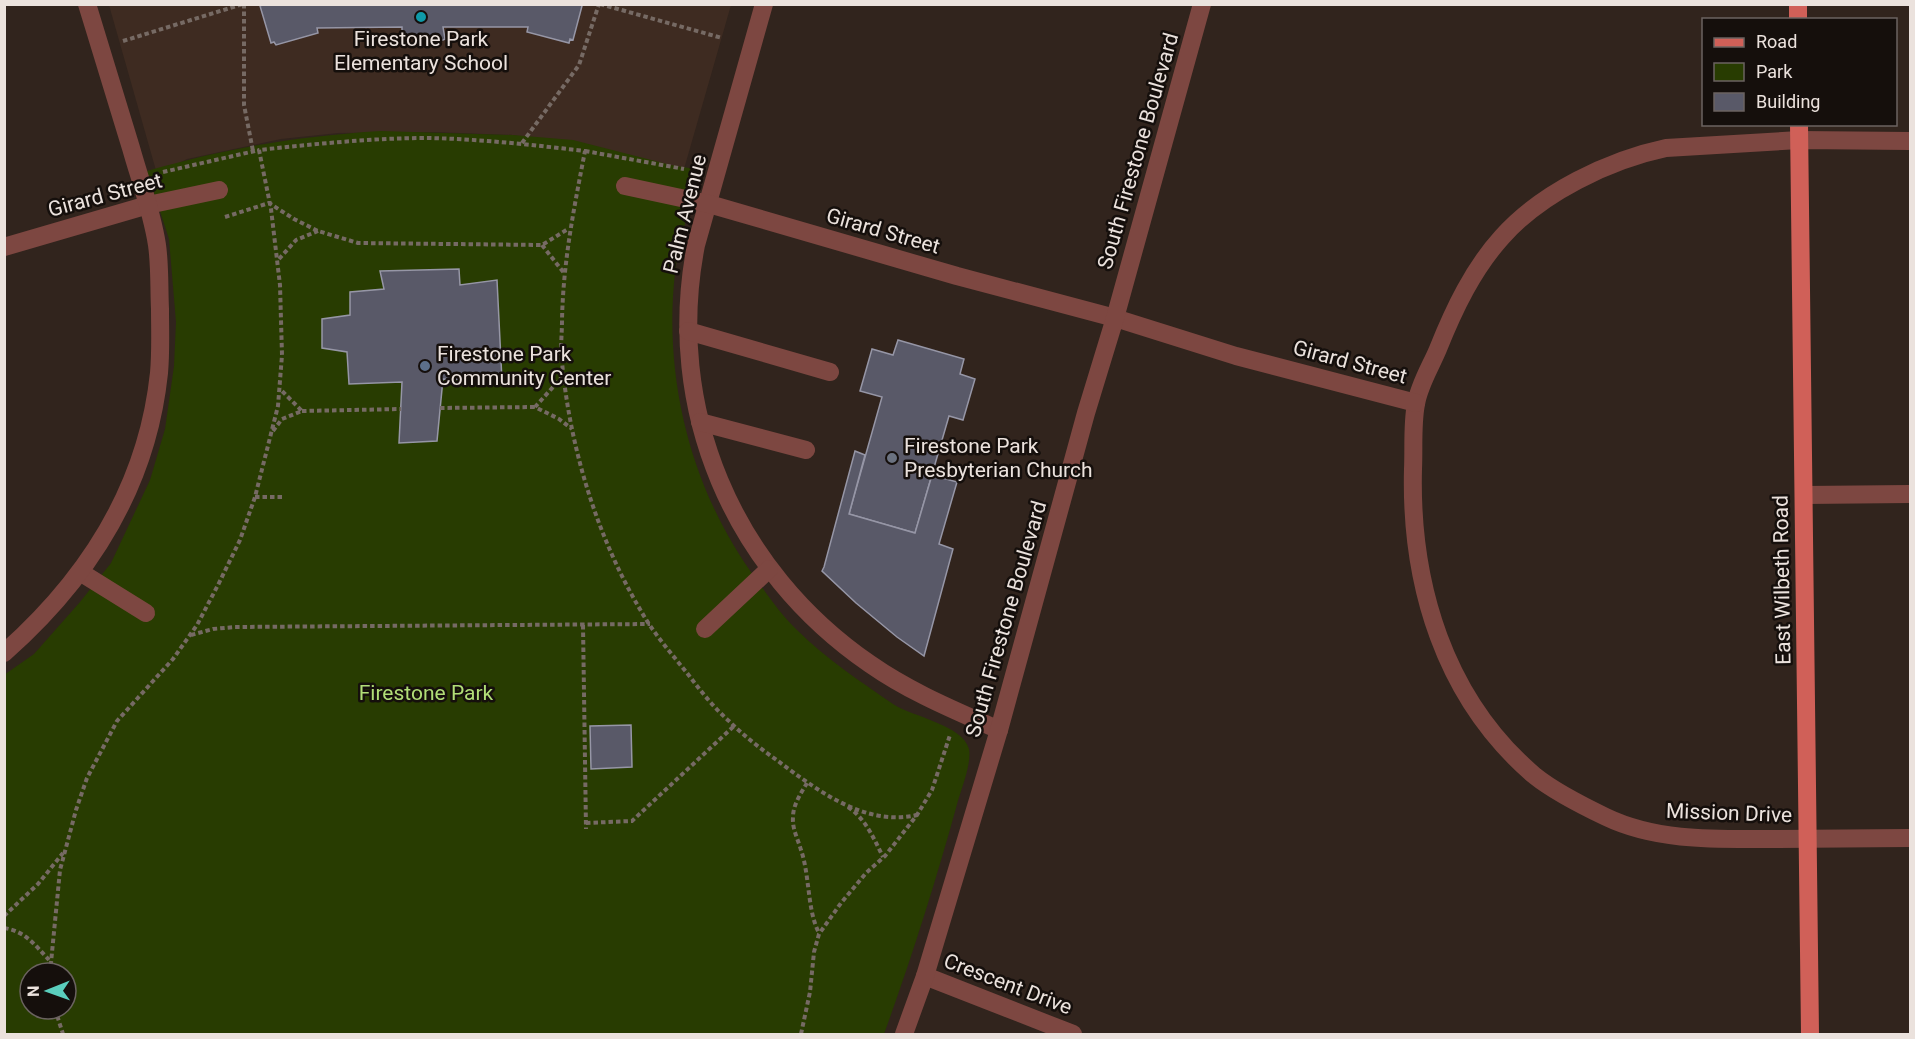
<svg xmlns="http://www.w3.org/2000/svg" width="1915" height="1039" font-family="Roboto,sans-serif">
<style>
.built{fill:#3e2b21}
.park{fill:#283c01;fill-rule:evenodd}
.building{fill:#595968;stroke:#9696a6;stroke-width:1.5}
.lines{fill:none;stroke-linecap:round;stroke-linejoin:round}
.path{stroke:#766a64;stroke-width:4;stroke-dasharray:4.5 3;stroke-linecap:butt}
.minor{stroke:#7d4741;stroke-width:18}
.major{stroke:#d06058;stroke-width:18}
.culture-dot{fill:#0f9aa8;stroke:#150f0c;stroke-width:2}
.service-dot{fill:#5c6f8a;stroke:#150f0c;stroke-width:2}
.worship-dot{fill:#6b7280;stroke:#150f0c;stroke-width:2}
.labels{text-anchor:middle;stroke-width:5;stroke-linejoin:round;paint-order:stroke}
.poi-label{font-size:21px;fill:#ebe2dd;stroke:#150f0c;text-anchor:start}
.street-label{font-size:21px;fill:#ebe2dd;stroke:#150f0c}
.park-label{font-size:21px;fill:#b1dd77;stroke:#150f0c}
</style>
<rect width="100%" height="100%" fill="#31241d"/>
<path class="built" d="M109,5h622l-47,164 -171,-34 -79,-3 -96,1 -57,6 -94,20 -30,15z"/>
<path class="park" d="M381,131l132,4 60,5 98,25 30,5c-10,34 -22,68 -26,103 -12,107 17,219 81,306 13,18 25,36 41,51 29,29 63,51 96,74 20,13 70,21 76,45 3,15 -9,43 -13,59 -21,76 -45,152 -72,226h-879l-1,-359 30,-21 46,-52 31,-39 39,-83 15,-51 9,-63 2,-44 -7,-83 -22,-68c79,-23 152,-35 234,-40zM30,973h36v36h-36z"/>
<g class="building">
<path d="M580,4l2,2 -9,34 -3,-1 -1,4 -42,-11 1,-5h-85l2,12 -2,1 -6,1 -3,-4h-24l-1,4 -7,1 -3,-5 3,-4v-6l-85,1 1,5 -42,12 -2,-3 -3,1 -11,-37 4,-2z"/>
<path d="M459,269l1,16 37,-5 5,101 -59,-2 -6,62 -38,2 3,-61 -53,2 -2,-32 -25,-4v-29l28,-4v-23l34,-3 -4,-18z"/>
<path d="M898,340l66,19 -4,15 15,5 -12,41 -14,-4 -34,117 -66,-19 33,-117 -22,-6 12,-42 21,6z"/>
<path d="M855,451l10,4 -16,59 66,19 17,-58 25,7 -18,62 14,5 -29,107 -27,-19 -41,-34 -34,-32 2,-4z"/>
<path d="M631,725l1,42 -41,2 -1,-43z"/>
</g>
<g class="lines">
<g class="path">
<path d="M244,4v101l9,46"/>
<path d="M600,4l122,34"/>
<path d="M123,41l120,-37"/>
<path d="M522,143l57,-78 20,-61"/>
<path d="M585,151l99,18"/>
<path d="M163,172l92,-21"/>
<path d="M225,217l44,-14 25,16 24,12 40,12 184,2 26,-16"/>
<path d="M542,245l22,28"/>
<path d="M279,259l17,-19 22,-9"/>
<path d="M563,376l-28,31 24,12 13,10"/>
<path d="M440,408l95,-1"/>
<path d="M302,411l99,-2"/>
<path d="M273,431l9,-12 20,-8 -22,-22"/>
<path d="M255,497h29"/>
<path d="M583,625l3,204"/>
<path d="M191,635l22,-6 22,-2 415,-3"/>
<path d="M807,783c-6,10 -14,22 -14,34 -1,12 5,22 8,33 9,26 6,60 18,83"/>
<path d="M848,807c18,12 26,32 35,50"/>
<path d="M586,823l46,-2 102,-95"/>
<path d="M4,916l34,-32 25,-31"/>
<path d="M4,928c21,3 31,17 45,32"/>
<path d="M50,973l10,-103 16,-60 11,-32 30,-57 56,-62 24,-34 21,-40 22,-45 15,-43 23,-91 4,-51 -2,-70 -9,-76 -12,-59c56,-6 113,-12 169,-12 53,1 105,7 157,13 -11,57 -22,111 -23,170 0,14 -2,28 0,41 8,86 35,175 79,249 13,23 30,42 46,62 13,17 26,34 42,48 15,15 32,28 49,40 39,29 87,66 139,54"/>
<path d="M55,1009l8,25"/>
<path d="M801,1034l9,-42 4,-40 5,-18 22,-31 25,-30 19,-17 32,-41 15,-25 18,-55"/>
</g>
<g class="minor">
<path d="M764,4l-68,241c-32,164 37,325 174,419 40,28 84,46 129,66"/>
<path d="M1910,141l-111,-1 -133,8c-57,12 -125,45 -164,89 -29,32 -48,72 -64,112 -7,17 -19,36 -22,55 -4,20 -2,44 -3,65 -3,115 31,230 122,307 20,16 48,30 71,41 52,25 113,22 169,22 45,0 90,-1 135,-1"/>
<path d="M625,186l84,18 248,72 158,42 121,38 180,47"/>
<path d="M4,247l144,-42 71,-15"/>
<path d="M688,331l142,41"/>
<path d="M700,422l106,28"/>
<path d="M1804,495l106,-1"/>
<path d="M80,572l66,41"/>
<path d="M705,629l64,-60"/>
<path d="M4,653c85,-75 143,-166 155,-280 2,-22 1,-43 1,-64 -1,-21 0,-43 -3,-64 -5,-33 -17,-65 -26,-97 -15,-48 -29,-96 -44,-144"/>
<path d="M925,976l148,58"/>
<path d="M904,1034l21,-58 74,-246 87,-317 29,-95 87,-314"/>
</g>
<g class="major">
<path d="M1798,4v16"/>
<path d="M1799,124l11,910"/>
</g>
</g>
<circle class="culture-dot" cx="421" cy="17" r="6"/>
<circle class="service-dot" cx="425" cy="366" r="6"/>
<circle class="worship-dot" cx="892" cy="458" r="6"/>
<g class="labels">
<g class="poi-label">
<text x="421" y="46" text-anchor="middle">Firestone Park<tspan x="421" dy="24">Elementary School</tspan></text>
<text x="437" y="361">Firestone Park<tspan x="437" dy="24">Community Center</tspan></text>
<text x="904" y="453">Firestone Park<tspan x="904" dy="24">Presbyterian Church</tspan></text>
</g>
<g class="street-label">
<text transform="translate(1138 151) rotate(-74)" y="7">South Firestone Boulevard</text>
<text transform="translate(105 195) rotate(-15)" y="7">Girard Street</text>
<text transform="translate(685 214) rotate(-76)" y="7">Palm Avenue</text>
<text transform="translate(883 231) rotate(16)" y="7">Girard Street</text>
<text transform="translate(1350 362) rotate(15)" y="7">Girard Street</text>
<text transform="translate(1782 580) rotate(-91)" y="7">East Wilbeth Road</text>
<text transform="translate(1006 619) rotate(-74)" y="7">South Firestone Boulevard</text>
<text transform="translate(1729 813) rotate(2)" y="7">Mission Drive</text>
<text transform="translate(1008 984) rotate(21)" y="7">Crescent Drive</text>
</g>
<g class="park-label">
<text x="426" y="700">Firestone Park</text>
</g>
</g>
<rect width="1915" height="1039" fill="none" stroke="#ebe2dd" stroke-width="12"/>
<rect x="1702" y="18" width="195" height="108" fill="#150f0c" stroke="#6b6360" stroke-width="1.5"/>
<rect x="1714" y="38" width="30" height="9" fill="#d06058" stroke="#6b6360" stroke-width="1.5"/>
<text x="1756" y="48" font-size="18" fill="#ebe2dd">Road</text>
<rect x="1714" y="63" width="30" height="18" fill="#283c01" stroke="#6b6360" stroke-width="1.5"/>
<text x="1756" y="78" font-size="18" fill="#ebe2dd">Park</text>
<rect x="1714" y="93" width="30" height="18" fill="#595968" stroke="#6b6360" stroke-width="1.5"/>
<text x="1756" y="108" font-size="18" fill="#ebe2dd">Building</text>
<g transform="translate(48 991) rotate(269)"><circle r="28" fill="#150f0c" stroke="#6b6360" stroke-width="1.5"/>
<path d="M0-4.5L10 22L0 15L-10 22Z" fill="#5acebd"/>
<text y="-9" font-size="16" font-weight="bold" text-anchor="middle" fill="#ebe2dd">N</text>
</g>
</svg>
